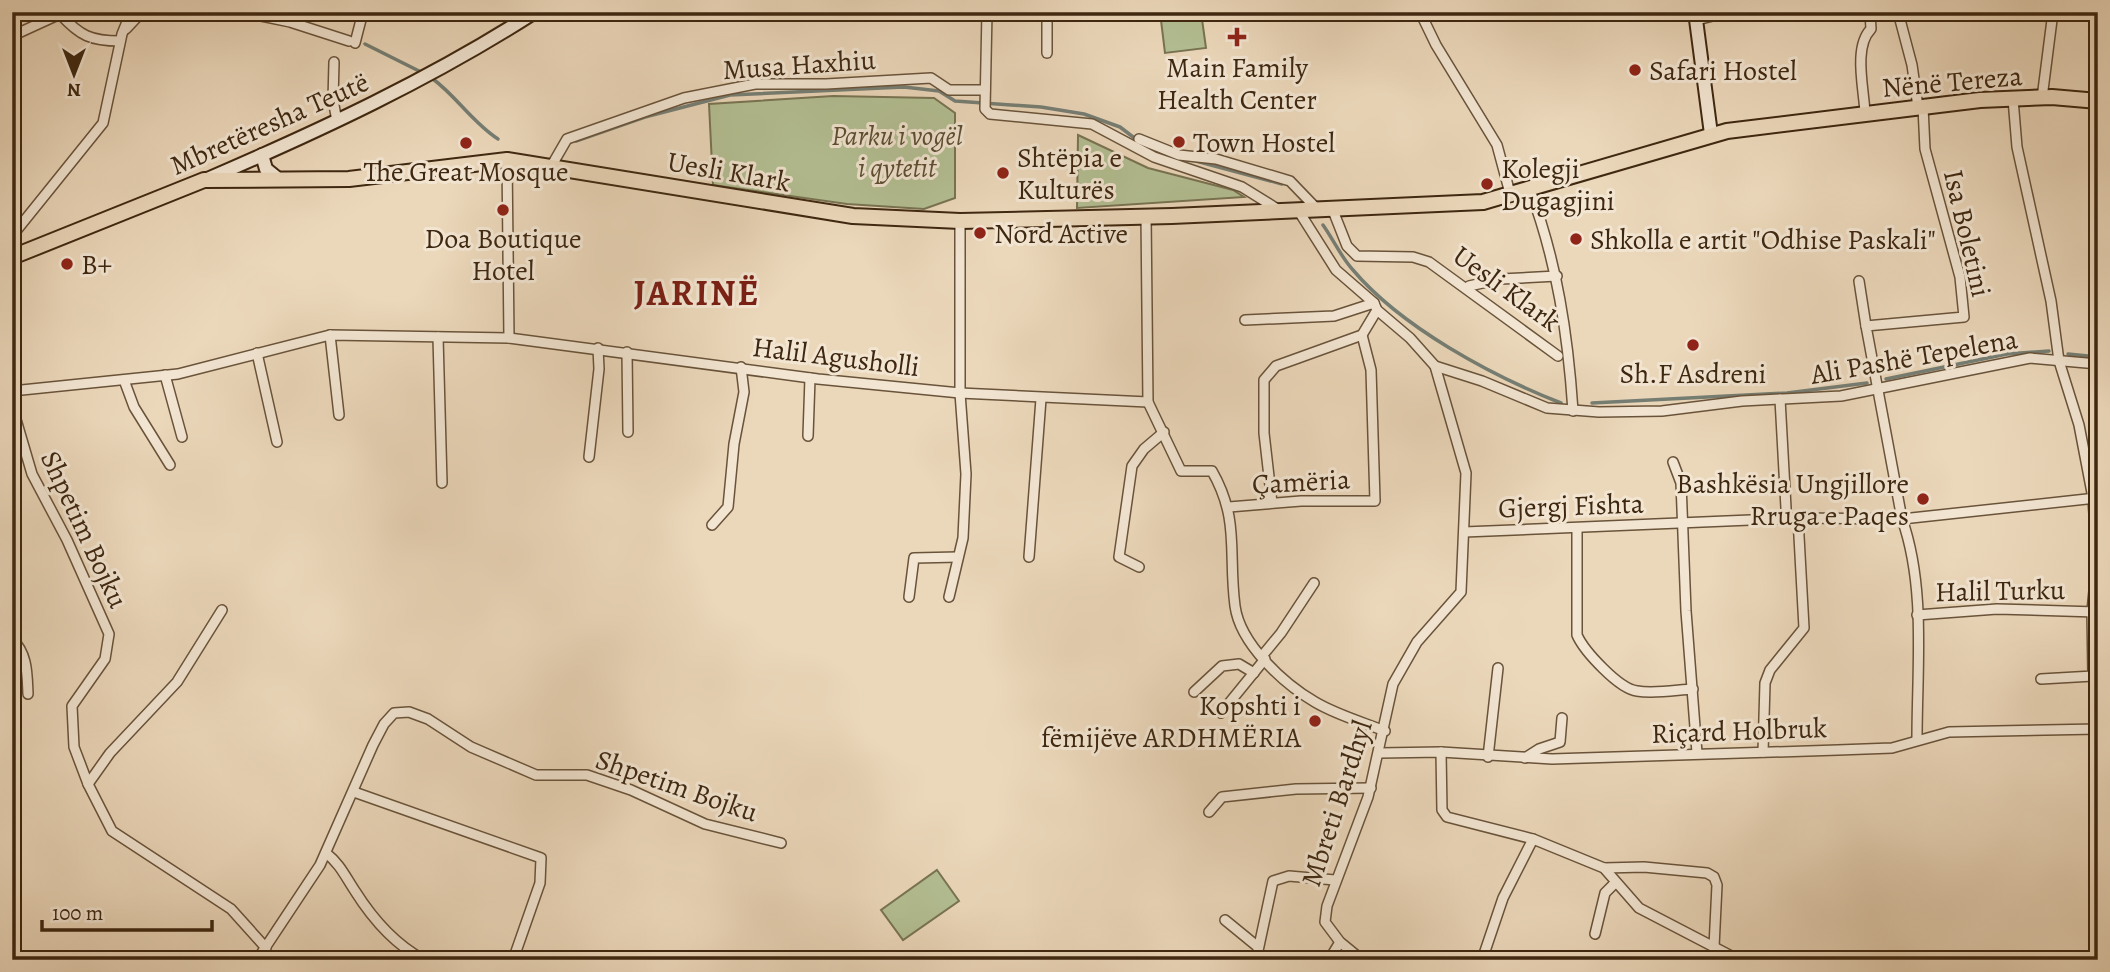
<svg xmlns="http://www.w3.org/2000/svg" width="2110" height="972" font-family="Alegreya,serif">
<style>
.green{fill:#b3bf93;stroke:#787352;stroke-width:2}
.lines{fill:none;stroke-linecap:round;stroke-linejoin:round}
.stream{stroke:#757e74;stroke-width:3.5}
.street-casing{stroke:#69533a;stroke-width:12}
.secondary-casing{stroke:#3e2710;stroke-width:16}
.primary-casing{stroke:#3e2710;stroke-width:18}
.street{stroke:#f2e5d2;stroke-width:9}
.secondary{stroke:#f2e5d2;stroke-width:12}
.primary{stroke:#ebd7ba;stroke-width:14}
.poi-dot{fill:#8f2418;stroke:#f2e5d2;stroke-width:2.5}
.labels{text-anchor:middle;stroke-width:6;stroke-linejoin:round;paint-order:stroke}
.street-label{font-size:28px;fill:#3e2710;stroke:#f2e5d2}
.poi-label{font-size:28px;fill:#3e2710;stroke:#f2e5d2;text-anchor:start}
.park-label{font-size:28px;font-style:italic;fill:#5b4d31;stroke:#f2e5d2}
.district-label{font-size:35px;font-weight:bold;letter-spacing:2px;fill:#7a1f14;stroke:#f2e5d2}
</style>
<rect width="100%" height="100%" fill="#ebd7ba"/>
<filter id="stains"><feTurbulence type="fractalNoise" baseFrequency=".00286" numOctaves="4"/><feColorMatrix values="0 0 0 0 .2 0 0 0 0 .09 0 0 0 0 .02 0 0 0 .5 -.17"/></filter>
<radialGradient id="worn" r=".72"><stop offset=".6" stop-color="#630" stop-opacity="0"/><stop offset="1" stop-color="#630" stop-opacity=".3"/></radialGradient>
<g class="green">
<path d="M1160,12h41l5,36 -41,5z"/>
<path d="M833,96l101,2 21,15v85l-31,11 -77,-5 -134,-19 -4,-81z"/>
<path d="M1078,135l70,33 85,22 11,7 -167,11z"/>
<path d="M937,870l22,31 -56,39 -22,-30z"/>
</g>
<g class="lines">
<g class="stream">
<path d="M365,44l58,29"/>
<path d="M433,79c24,18 40,44 65,60"/>
<path d="M576,141l69,-24 85,-22 174,-8 35,4 16,10 86,6 43,7 36,13 17,13"/>
<path d="M1196,161l86,23"/>
<path d="M1323,225c10,14 18,32 30,45 48,57 139,106 208,133"/>
<path d="M2068,354l30,3"/>
<path d="M1886,379l121,-25 42,-3"/>
<path d="M1592,403l195,-10 80,-10"/>
</g>
<g class="street-casing">
<g id="street">
<path d="M242,12l48,10 59,19"/>
<path d="M987,12l-2,97 5,5 102,10 62,33 88,30 37,23"/>
<path d="M1420,12l16,33 61,100 14,52"/>
<path d="M1898,12l14,53 6,42"/>
<path d="M1697,20l31,-8"/>
<path d="M126,29l16,-17"/>
<path d="M12,36l48,-22c20,22 31,27 60,27"/>
<path d="M355,43l8,-31"/>
<path d="M1047,53v-41"/>
<path d="M334,62l-1,38 4,21"/>
<path d="M2042,98l11,-86"/>
<path d="M2013,99l4,48 34,154 8,60 20,64 14,73 4,63 -5,50 1,65 -52,3"/>
<path d="M1865,113c-1,-24 -12,-66 6,-84l-1,-17"/>
<path d="M1139,139l40,16 37,4 74,22 27,28"/>
<path d="M507,160l2,178"/>
<path d="M552,165l15,-26 117,-41 71,-14h71l105,-6 18,12h36"/>
<path d="M1530,190c27,72 38,145 43,221"/>
<path d="M1332,208l15,38 10,10 56,1 16,5 129,94"/>
<path d="M1298,210l38,60 38,33 3,7 33,28 25,28 31,107 -5,119 -44,50 -24,42 -25,113 -41,109 -2,16 15,20 22,18"/>
<path d="M1146,215l2,187 33,69h31c28,49 16,82 23,135 5,38 49,78 80,96 22,13 47,20 70,29"/>
<path d="M12,236l91,-113 19,-89 9,-22"/>
<path d="M1859,281l7,45"/>
<path d="M1469,286l32,-7 56,-3"/>
<path d="M1245,320l89,-4 40,-13"/>
<path d="M330,335l9,80"/>
<path d="M438,337l4,146"/>
<path d="M627,352l1,80"/>
<path d="M257,353l20,89"/>
<path d="M1435,366l47,15 65,27 52,4 63,-1 80,-10 99,-5 189,-38 68,6"/>
<path d="M165,375l17,62"/>
<path d="M124,380l10,27 36,58"/>
<path d="M12,391l166,-17 152,-39 179,3 309,41 142,14 188,9"/>
<path d="M1780,399l6,109"/>
<path d="M12,406l20,68 35,66 42,94 -4,25 -33,47 2,41 14,37 24,47 119,78 35,39"/>
<path d="M808,436l2,-58"/>
<path d="M589,457l10,-88 -1,-21"/>
<path d="M1673,462l8,21 5,128 11,142"/>
<path d="M1272,503l-8,-70v-53l12,-14 86,-31 15,-25"/>
<path d="M1229,507l72,-6h74l-4,-131 -9,-35"/>
<path d="M712,525l16,-18 6,-63 10,-52 -3,-25"/>
<path d="M1577,528v107c7,16 42,54 60,56 17,3 39,-1 56,-2"/>
<path d="M1464,532l334,-14 104,1 194,-21"/>
<path d="M1029,557l12,-158"/>
<path d="M1139,567l-20,-10 13,-91 12,-17 20,-17"/>
<path d="M909,597l5,-39 44,-1"/>
<path d="M949,597l14,-59 3,-64 -6,-81v-172"/>
<path d="M1917,615l80,-6 99,3"/>
<path d="M12,639c16,15 15,35 16,55"/>
<path d="M1262,656l19,-23 33,-50"/>
<path d="M1194,692l28,-26 17,-2 15,9"/>
<path d="M1221,713l44,-54"/>
<path d="M1917,739c0,-72 9,-152 -15,-220l-36,-193 98,-9 -4,-40 -35,-128 -2,-42"/>
<path d="M1441,752l1,58 5,7 86,22 71,29 35,40 100,52"/>
<path d="M1763,752l2,-69 5,-13 34,-42 -6,-110"/>
<path d="M1380,753l61,-1 111,7 286,-9 54,-2 57,-16 149,-3"/>
<path d="M1488,757l10,-89"/>
<path d="M1525,758l14,-9 21,-7 2,-24"/>
<path d="M88,784l22,-31 67,-71 45,-72"/>
<path d="M354,792l187,66 -1,25 -27,77"/>
<path d="M1209,812l13,-15 74,-8 75,-1"/>
<path d="M326,853c14,11 19,23 29,38 17,27 41,54 69,69"/>
<path d="M1604,868l40,-1 63,6 7,4 3,8 -3,62"/>
<path d="M1225,920l33,27"/>
<path d="M1595,934l10,-41 10,-10"/>
<path d="M257,960l63,-95 53,-120 11,-21 10,-11 15,-1 19,7 43,28 65,28h51l44,15 74,34 76,19"/>
<path d="M1256,960l17,-79 16,-5 46,4"/>
<path d="M1329,960l11,-18"/>
<path d="M1482,960l21,-62 30,-59"/>
</g>
</g>
<g class="secondary-casing">
<g id="secondary">
<path d="M1695,12l16,122"/>
<path d="M262,155l4,14 11,9"/>
<path d="M205,180c114,-49 226,-101 330,-168"/>
</g>
</g>
<g class="primary-casing">
<path id="primary" d="M12,257l192,-77 145,-1 158,-19 346,56 107,5 212,-5 311,-14 244,-71 253,-31 72,-3 46,4"/>
</g>
<use href="#street" class="street"/>
<use href="#secondary" class="secondary"/>
<use href="#primary" class="primary"/>
</g>
<g class="poi-dot">
<path d="M1233.5 26.5h7v7h7v7h-7v7h-7v-7h-7v-7h7z"/>
<circle cx="1635" cy="70" r="7"/>
<circle cx="1179" cy="142" r="7"/>
<circle cx="466" cy="143" r="7"/>
<circle cx="1003" cy="173" r="7"/>
<circle cx="1487" cy="184" r="7"/>
<circle cx="503" cy="210" r="7"/>
<circle cx="980" cy="233" r="7"/>
<circle cx="1576" cy="239" r="7"/>
<circle cx="67" cy="264" r="7"/>
<circle cx="1693" cy="345" r="7"/>
<circle cx="1923" cy="499" r="7"/>
<circle cx="1315" cy="721" r="7"/>
</g>
<g class="labels">
<g class="street-label">
<text transform="translate(799 64) rotate(-4)" y="10">Musa Haxhiu</text>
<text transform="translate(1952 81) rotate(-5)" y="10">Nënë Tereza</text>
<text transform="translate(269 123) rotate(-24)" y="10">Mbretëresha Teutë</text>
<text transform="translate(729 171) rotate(10)" y="10">Uesli Klark</text>
<text transform="translate(1968 233) rotate(77)" y="10">Isa Boletini</text>
<text transform="translate(1507 288) rotate(36)" y="10">Uesli Klark</text>
<text transform="translate(836 356) rotate(7)" y="10">Halil Agusholli</text>
<text transform="translate(1914 356) rotate(-10)" y="10">Ali Pashë Tepelena</text>
<text transform="translate(1301 481) rotate(-3)" y="10">Çamëria</text>
<text transform="translate(1571 505) rotate(-2)" y="10">Gjergj Fishta</text>
<text transform="translate(85 529) rotate(65)" y="10">Shpetim Bojku</text>
<text transform="translate(2000 590) rotate(-1)" y="10">Halil Turku</text>
<text transform="translate(1739 730) rotate(-2)" y="10">Riçard Holbruk</text>
<text transform="translate(677 785) rotate(19)" y="10">Shpetim Bojku</text>
<text transform="translate(1336 803) rotate(-72)" y="10">Mbreti Bardhyl</text>
</g>
<g class="poi-label">
<text x="1237" y="77" text-anchor="middle">Main Family<tspan x="1237" dy="32">Health Center</tspan></text>
<text x="1649" y="80">Safari Hostel</text>
<text x="1193" y="152">Town Hostel</text>
<text x="1017" y="167">Shtëpia e<tspan x="1017" dy="32">Kulturës</tspan></text>
<text x="1501" y="178">Kolegji<tspan x="1501" dy="32">Dugagjini</tspan></text>
<text x="466" y="181" text-anchor="middle">The Great Mosque</text>
<text x="994" y="243">Nord Active</text>
<text x="503" y="248" text-anchor="middle">Doa Boutique<tspan x="503" dy="32">Hotel</tspan></text>
<text x="1590" y="249">Shkolla e artit "Odhise Paskali"</text>
<text x="81" y="274">B+</text>
<text x="1693" y="383" text-anchor="middle">Sh.F Asdreni</text>
<text x="1909" y="493" text-anchor="end">Bashkësia Ungjillore<tspan x="1909" dy="32">Rruga e Paqes</tspan></text>
<text x="1301" y="715" text-anchor="end">Kopshti i<tspan x="1301" dy="32">fëmijëve ARDHMËRIA</tspan></text>
</g>
<g class="park-label">
<text x="897" y="145">Parku i vogël<tspan x="897" dy="32">i qytetit</tspan></text>
</g>
<g class="district-label">
<text x="697" y="305">JARINË</text>
</g>
</g>
<rect width="2110" height="972" fill="none" stroke="#ebd7ba" stroke-width="42"/>
<rect x="14" y="14" width="2082" height="944" fill="none" stroke="#3e2710" stroke-width="3.5"/>
<rect x="21" y="21" width="2068" height="930" fill="none" stroke="#3e2710" stroke-width="2"/>
<g transform="translate(74 74) rotate(180)" stroke="#f2e5d2" stroke-width="5" paint-order="stroke">
<path d="M0-5L12 26L0 18L-12 26Z" fill="#3e2710"/>
<text y="-10" font-size="19" font-weight="bold" text-anchor="middle" fill="#3e2710">N</text>
</g>
<path d="M42 920v10h170v-10" fill="none" stroke="#3e2710" stroke-width="3.5"/>
<text x="52" y="920" font-size="21" fill="#3e2710" stroke="#f2e5d2" stroke-width="5" paint-order="stroke">100 m</text>
<rect width="100%" height="100%" filter="url(#stains)"/>
<rect width="100%" height="100%" fill="url(#worn)"/>
</svg>
